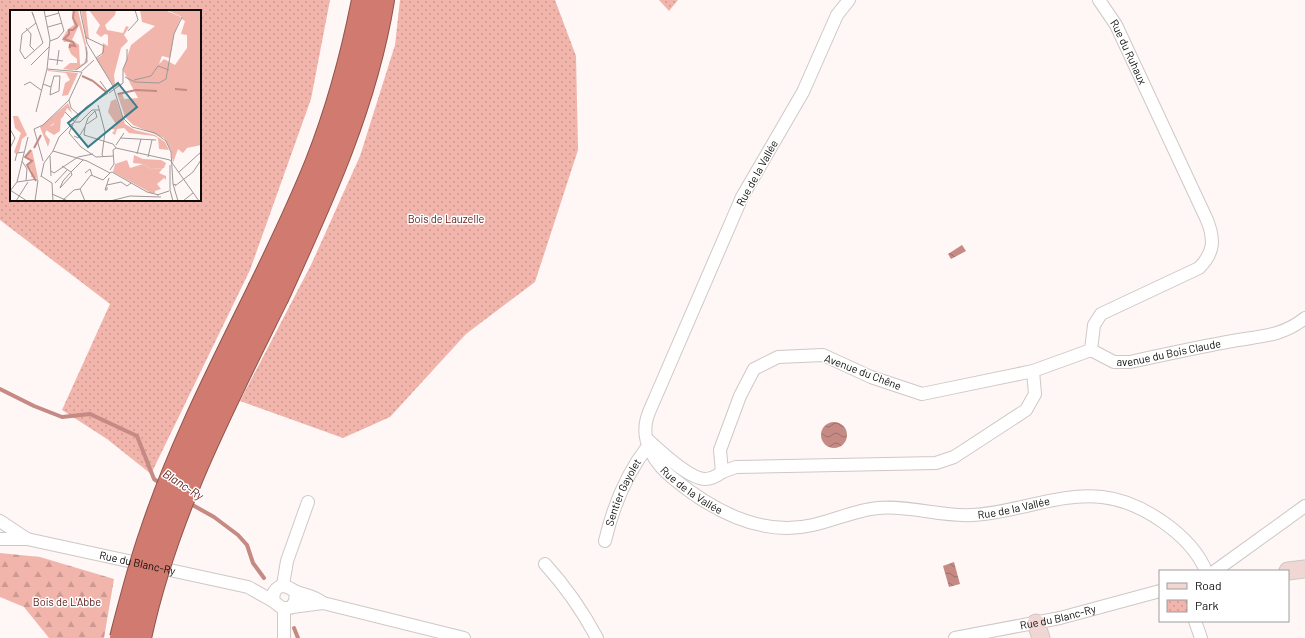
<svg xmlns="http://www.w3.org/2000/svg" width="1305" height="638" font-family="Barlow,sans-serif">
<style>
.forest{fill:url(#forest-firs)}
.park{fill:url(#park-dots);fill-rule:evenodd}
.water{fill:url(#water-waves)}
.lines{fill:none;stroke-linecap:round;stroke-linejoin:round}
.stream{stroke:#c58a83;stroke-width:4}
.street-casing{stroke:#cec8c7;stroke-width:14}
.secondary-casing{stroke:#cec8c7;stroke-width:19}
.highway-casing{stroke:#8d544c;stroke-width:24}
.street{stroke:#fff;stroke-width:12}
.secondary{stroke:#f1d7d4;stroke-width:17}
.highway{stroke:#d17a6f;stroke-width:22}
.highway-bridge-casing{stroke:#8d544c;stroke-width:24;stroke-linecap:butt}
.highway-bridge{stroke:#d17a6f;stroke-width:22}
.labels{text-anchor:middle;stroke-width:3;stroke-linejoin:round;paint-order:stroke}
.street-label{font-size:11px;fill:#0e0c0c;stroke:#fff}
.park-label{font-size:11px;fill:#5d1613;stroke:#fff}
.water-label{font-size:12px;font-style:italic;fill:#6b241f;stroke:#fff}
.inset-river{fill:none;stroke:#c58a83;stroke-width:2}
.inset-road{fill:none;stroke:#9e9998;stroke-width:1}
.view{fill:#397e8b;fill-opacity:0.15;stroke:#397e8b;stroke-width:2}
.inset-edge{fill:none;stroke:#0e0c0c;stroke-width:2}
</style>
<defs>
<pattern id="forest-firs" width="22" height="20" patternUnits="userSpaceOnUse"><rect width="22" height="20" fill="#f1b5ac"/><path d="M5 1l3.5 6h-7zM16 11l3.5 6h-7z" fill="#cd9a93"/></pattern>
<pattern id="park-dots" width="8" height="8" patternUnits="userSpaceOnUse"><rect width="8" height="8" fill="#f1b5ac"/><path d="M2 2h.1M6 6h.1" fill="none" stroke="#cd9a93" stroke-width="1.8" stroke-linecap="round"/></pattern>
<pattern id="water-waves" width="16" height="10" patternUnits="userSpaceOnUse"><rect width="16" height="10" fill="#c58a83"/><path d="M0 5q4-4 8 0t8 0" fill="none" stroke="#9e6f6a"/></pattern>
</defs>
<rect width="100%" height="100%" fill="#fef7f6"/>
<path class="forest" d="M0,553l40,4 74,22 -10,59h-55l-25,-31 -24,-10z"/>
<g class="park">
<path d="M0,0h330l-19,99 -61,171 -99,204 -44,-35 -45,-29 48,-106 -110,-84zM11,11h189v189h-189z"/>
<path d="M400,0h155l21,56 2,94 -43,132 -69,52 -76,83 -47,21 -103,-37 71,-136 49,-109 35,-111z"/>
<path d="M659,0h19l-9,11z"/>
</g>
<g class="water">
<path d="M962,245l4,6 -15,8 -3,-5z"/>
<circle cx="834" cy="435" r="13"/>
<path d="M954,562l6,22 -11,3 -6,-21z"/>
</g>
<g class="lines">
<g class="stream">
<path d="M0,389l34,17 28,11 28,-3 47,22 17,43 7,5"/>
<path d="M189,503l25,14 24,18 9,10 6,18 11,15"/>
<path d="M294,628l4,10"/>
</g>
<g class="street-casing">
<g id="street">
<path id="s1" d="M849,0l-12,15 -34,77 -61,105 -86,199c-3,7 -7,15 -9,22 -7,24 9,47 27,61 39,32 87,58 139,46 22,-5 43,-15 65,-17 32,-3 63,9 94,7 44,-2 87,-23 130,-18 39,4 89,38 104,74"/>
<path id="s2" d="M1099,0l17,25 91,195c8,20 7,33 -8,48l-98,46 -7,11 -3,25 23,12h16c32,-7 64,-14 97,-20 28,-6 54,-4 78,-24"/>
<path d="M1033,371l-111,23 -51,-17 -48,-22 -45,2 -24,12 -14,27 -20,54 2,22 14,-5 200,-4 18,-6 72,-47 9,-16 -2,-23 58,-21"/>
<path d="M648,440c12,11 41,39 57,39 6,0 12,-3 17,-7"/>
<path d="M0,521l27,18"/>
<path id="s3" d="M0,539h27l221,48 25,14"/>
<path id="s4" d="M605,541c8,-34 21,-67 43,-95"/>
<path d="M545,564c21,23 37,46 52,74"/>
<path d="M1215,571l90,-65"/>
<path d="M283,585l4,-24 21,-59"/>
<path d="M296,592l-1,10 -5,6h-8l-9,-7 1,-9c8,-11 14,-4 23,0 10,4 15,3 26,11"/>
<path d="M292,607l31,-4 141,35"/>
<path d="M1195,621l6,17"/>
<path d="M284,638v-29"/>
<path id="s5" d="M955,638l105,-20 100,-27"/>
</g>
</g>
<g class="secondary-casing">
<g id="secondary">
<path d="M1288,571l17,-2"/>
<path d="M1036,623l5,15"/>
</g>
</g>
<g class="highway-casing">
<g id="highway">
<path d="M260,287c20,-41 39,-81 56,-123 21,-53 36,-108 47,-164"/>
<path d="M278,296c44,-96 88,-191 105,-296"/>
</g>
</g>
<use href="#street" class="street"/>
<use href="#secondary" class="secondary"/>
<use href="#highway" class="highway"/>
<g class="highway-bridge-casing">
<g id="highway-bridge">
<path d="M121,638c9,-35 18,-71 30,-105 28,-85 70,-166 109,-246"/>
<path d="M140,638c26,-122 83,-231 138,-342"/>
</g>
</g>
<use href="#highway-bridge" class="highway-bridge"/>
</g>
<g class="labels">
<g class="street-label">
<text dy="4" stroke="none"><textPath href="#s2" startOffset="60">Rue du Ruhaux</textPath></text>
<text transform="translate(757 173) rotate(-61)" y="4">Rue de la Vallée</text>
<text dy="4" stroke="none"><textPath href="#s2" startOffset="526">avenue du Bois Claude</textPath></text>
<text transform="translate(863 372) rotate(21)" y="4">Avenue du Chêne</text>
<text dy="4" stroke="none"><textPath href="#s1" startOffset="557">Rue de la Vallée</textPath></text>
<text dy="4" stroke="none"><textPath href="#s4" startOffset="52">Sentier Gayolet</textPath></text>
<text dy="4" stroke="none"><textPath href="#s1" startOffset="892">Rue de la Vallée</textPath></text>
<text dy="4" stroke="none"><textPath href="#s3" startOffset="140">Rue du Blanc-Ry</textPath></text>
<text dy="4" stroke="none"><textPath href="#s5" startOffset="105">Rue du Blanc-Ry</textPath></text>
</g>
<g class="park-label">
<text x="446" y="223">Bois de Lauzelle</text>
<text x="67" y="606">Bois de L'Abbe</text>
</g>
<g class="water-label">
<text transform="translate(183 485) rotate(33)" y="4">Blanc-Ry</text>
</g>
</g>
<g transform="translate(10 10)">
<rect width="191" height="191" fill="#fef7f6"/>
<path d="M48,108h3l-1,13 -6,4 -8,-5 1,-3 6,-2zM124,145l9,4 18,1 5,3 -2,5 -13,1 -8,-5 -10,-1z" fill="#f1b5ac"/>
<path d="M63,0h5l10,43 -1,9 -11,8h-6l-7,-1 7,-6h7v-4l-6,-5 -3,-7 2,-5h-6l-2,-3 6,-10 6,-4 -2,-8zM69,15l8,29 -3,9 -4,2 -1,-20 -7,-5zM71,0h5l3,29 -3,-1zM79,0h27l-1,5 -10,10 2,5 16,3 3,-7 3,1 -5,8 4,6 -7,7 -7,27 1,9h8l-8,4 -19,-29 6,-4 1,-12 5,3v-11l-3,-1 -4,3 -5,-4 4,-8zM38,61v-1l30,3 -10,22 -6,1 3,-13 5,-3 -4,-7zM58,93l4,10 -5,-5 -4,9 -16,11 -2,6 5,6 -2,7 -8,-20zM3,106h5l9,19 -5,4 -3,13 -3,2 -2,-2 7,-19 -6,-5zM22,140l6,28 -7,-1 1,-6 -5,-7 5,-3 -7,-4z" fill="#f1b5ac" fill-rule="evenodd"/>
<path d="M130,0h25l16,7 -7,17 -4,24 -8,-2 -3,8 5,-5 11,6 12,-17v-13l-6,-1 4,-13 -4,-2 1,-2 -15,-7h34v135l-14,3 -4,5 -5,-4 -5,14 -2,-12 -7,-13 -31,-13 -8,-8 -8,-24h5l2,6 14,-1 -15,-28 8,-25 24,-19 -13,-4zM106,89l9,25 10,6 20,5 10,7 4,8 -10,-1 -1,-11 -4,-2 -25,-3 -5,-5 -7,1 -2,6 -3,-2 3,-3 -3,-1 -1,-2h4l1,-3 -8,-12 3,-11zM117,150l3,8 13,-4 8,5 12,-1 -4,5 7,3v4l-2,-2 -7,6 4,5 -6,2v2h-4l-38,-21 2,-8z" fill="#f1b5ac"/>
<path class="inset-river" d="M60,38v-3l5,1 -2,-4 -9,-3 5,-5v-4h4l4,-4 -4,-8 1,-8M72,66l11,5M83,71l13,11M165,79l12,1M108,84l18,-4 21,1M24,138l7,-13M21,140l-6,7 7,4 -5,4 9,16"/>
<path class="inset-road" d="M70,0l7,33 26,43 10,32 9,9 23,6 11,8 5,11 2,32 3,1M24,7l-2,-5 4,11M35,7l14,-4M26,13l7,20 -18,16 -5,-8 2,-17zM38,17l14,-4M16,18l5,6 -1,12 5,5M118,21l10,-11 -3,-10M75,27l19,9 -1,7 -7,5M40,31l8,-3 6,-7 -6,-21M39,49l14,2M21,55l18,-18M47,55l2,-15M66,60l11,-8 -1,-15M72,61l12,-11M115,67l10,5 24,1 7,-4 8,-45 8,-17M124,70l17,-4 7,-10 11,4M90,71l8,11M33,74l8,3 -1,8 9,-4 1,-15h-6l-3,11M14,75l6,-3 11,8M99,83l14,-10v-14l4,-9v-11M59,90l2,8 8,7M88,95l7,27 -3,23 2,2M26,102l11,-43M55,102l9,9M64,112h6l12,-12h7M75,117l3,-9 7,-7 2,6 -10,7M0,119l5,9 -5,10M24,119l9,32M24,119l9,-4 26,-25 13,-28 -35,-3 3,-29 -6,-30M59,123l5,-11 12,-15 22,-14M59,123l12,14 15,10M64,126l4,2 7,-11 -1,8 29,9 3,4M110,128l36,2M106,135l8,-12M106,138l54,12 29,41M43,141l6,-14 14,-14M127,144l4,-15M40,146l1,20M86,147l18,-1M138,147l4,-17M5,151l2,-8 7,-1M12,151l5,8 -1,12M160,155v25l3,11M52,156l9,6 1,3 -12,13 3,-7 7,-8M100,160l4,-6 -1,-14 3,-2M41,161l3,2 24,-16 15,-3M61,162l12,-12M102,162l35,20 12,3M169,162l22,-20M75,163l5,-4 2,6M31,166l11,7 1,18M31,167l3,-14 9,-12 34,10 23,12 2,-1M7,172l21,-3M45,173l12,-13M163,174l5,17M97,175l14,-3 6,4 4,-3M165,176l18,-14 8,-12M97,177v3h-2l4,-12M0,180l17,11M0,181l7,-9 11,-45M42,184l16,7M147,185l12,-4M120,186l31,1M53,190l11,-10 6,-1M6,191l12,-19M25,191l3,-21M75,191l-5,-12 11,-14 12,5 7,-7M100,191l20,-5M173,191l10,-8"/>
<path class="view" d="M108,73l19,24 -49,40 -20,-24z"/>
<rect width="191" height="191" class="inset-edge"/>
</g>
<rect x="1159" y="570" width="130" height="52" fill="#ffffff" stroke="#9f9e9e"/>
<rect x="1167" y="583" width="20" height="6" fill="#f1d7d4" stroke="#9f9e9e"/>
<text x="1195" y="590" font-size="12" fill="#0e0c0c">Road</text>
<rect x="1167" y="600" width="20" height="12" fill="url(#park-dots)" stroke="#9f9e9e"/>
<text x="1195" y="610" font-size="12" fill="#0e0c0c">Park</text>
</svg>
